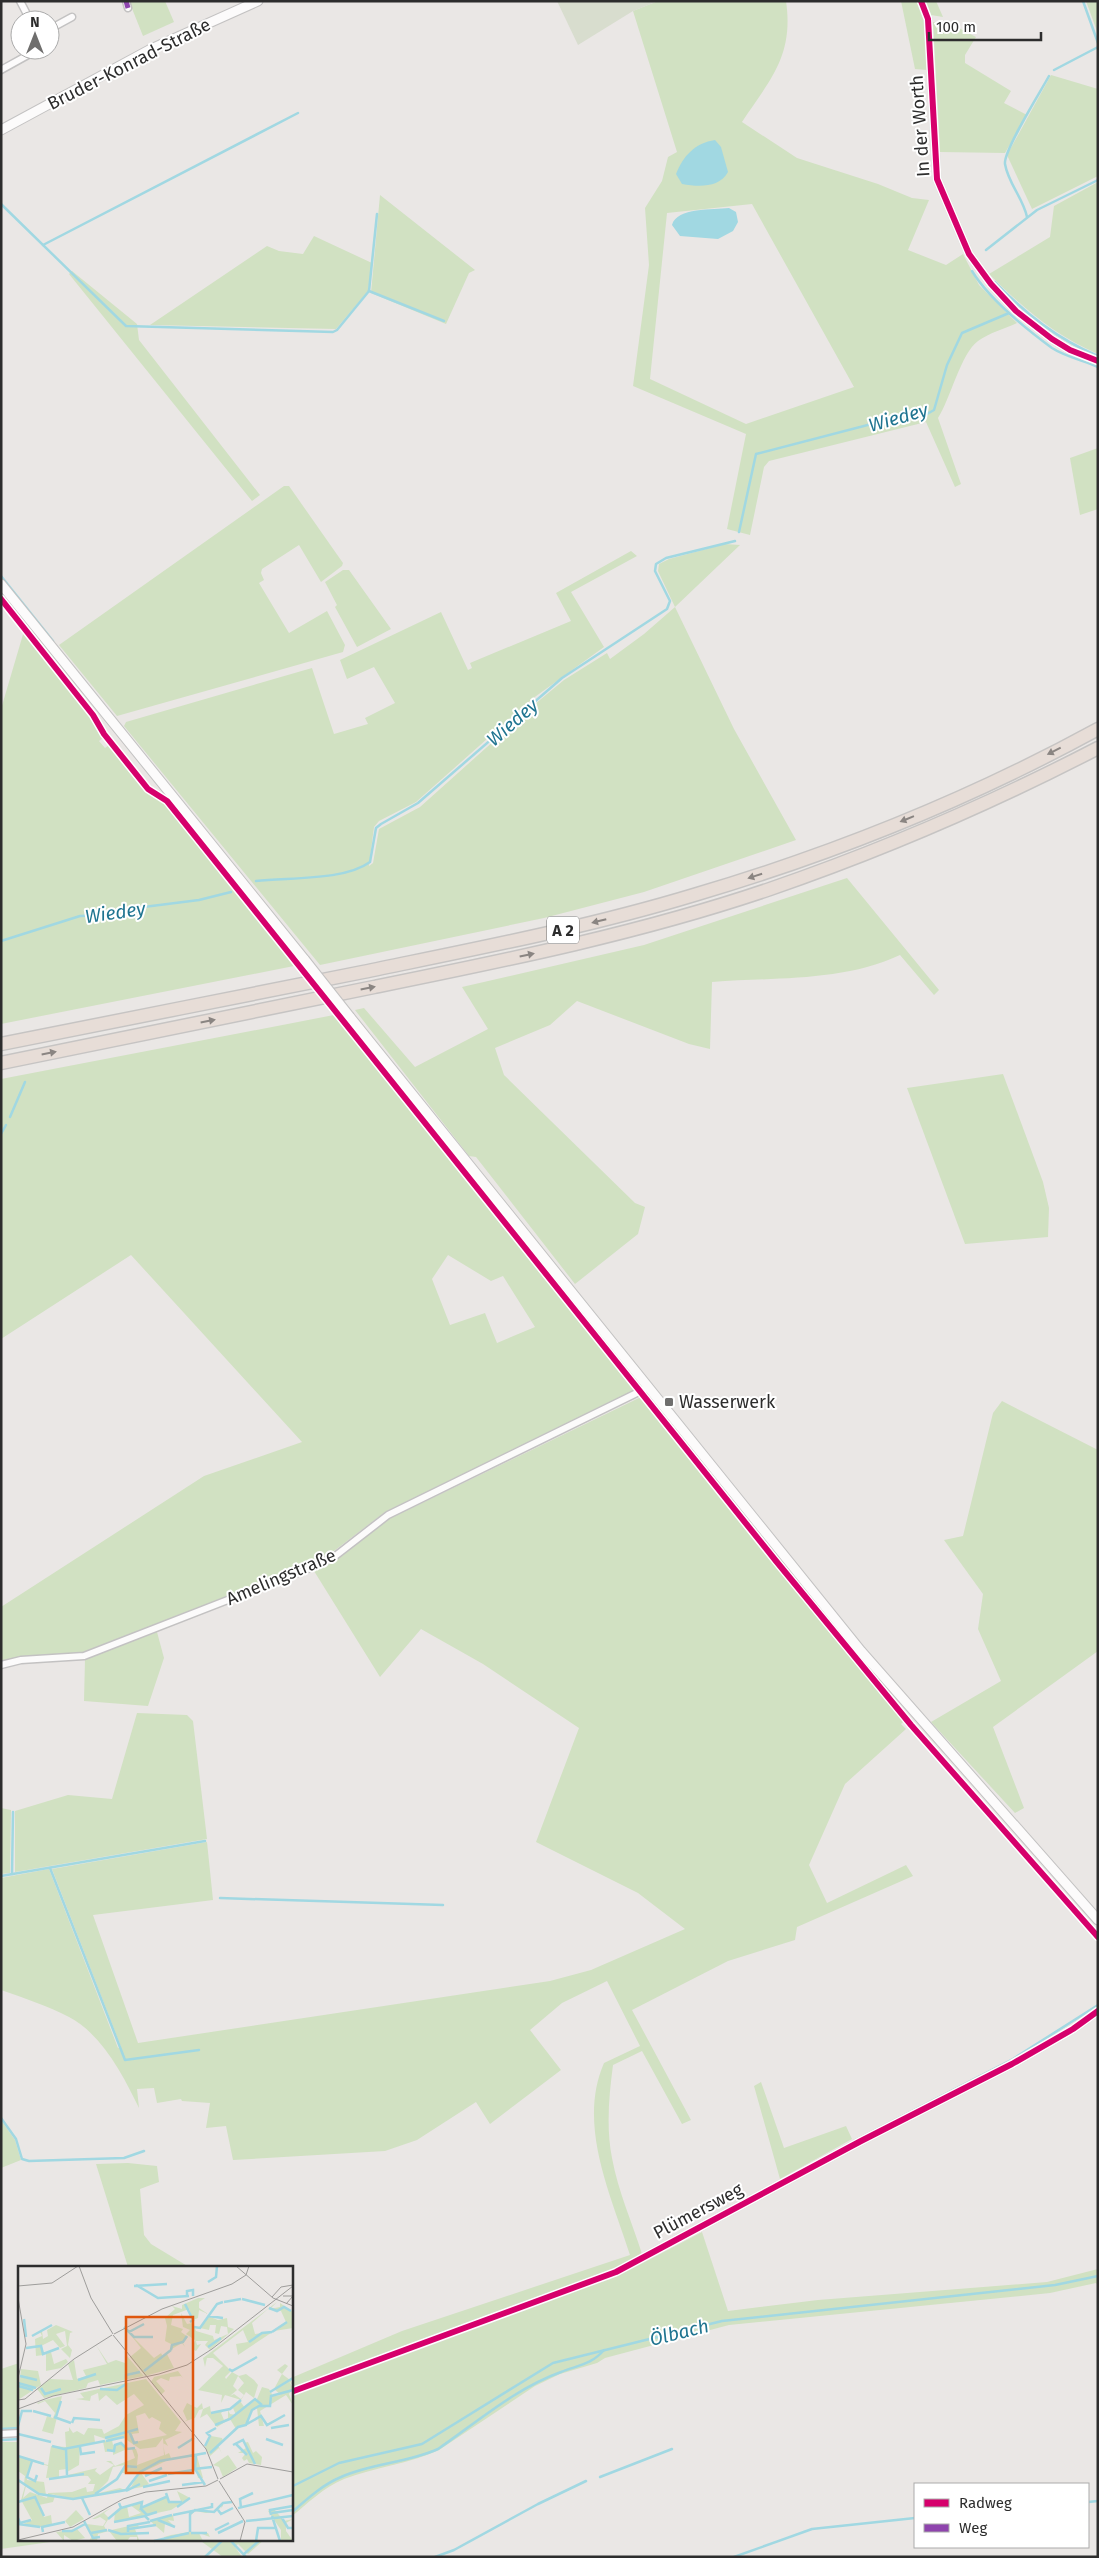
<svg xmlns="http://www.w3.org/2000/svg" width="1099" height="2558" font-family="'Fira Sans',sans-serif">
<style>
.green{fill:#d1e1c2;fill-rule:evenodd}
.cemetery{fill:#d8ddce}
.water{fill:#a1d8e2}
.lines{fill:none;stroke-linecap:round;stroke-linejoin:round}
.stream{stroke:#a1d8e2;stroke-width:2.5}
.street-casing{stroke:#c3c2c2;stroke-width:9}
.secondary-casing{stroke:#c3c2c2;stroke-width:11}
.highway-casing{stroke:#c6c4c3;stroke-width:15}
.street{stroke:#fcfbfb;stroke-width:6}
.secondary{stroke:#fcfbfb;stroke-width:9}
.highway{stroke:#e7ddd7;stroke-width:12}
.secondary-bridge-casing{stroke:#c3c2c2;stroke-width:11;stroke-linecap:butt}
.secondary-bridge{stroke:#fcfbfb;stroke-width:9}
.quiet{stroke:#8e44ad;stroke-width:5;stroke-dasharray:10 5;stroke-linecap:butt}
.cycleway-casing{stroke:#fff;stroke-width:9}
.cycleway{stroke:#d6006c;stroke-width:6}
.oneway{fill:#8a8582}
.poi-dot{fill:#6f6e6d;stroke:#fff;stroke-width:2}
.labels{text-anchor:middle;stroke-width:4;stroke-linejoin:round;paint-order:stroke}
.shield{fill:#fff;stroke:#6c6c6c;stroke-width:1}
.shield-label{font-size:16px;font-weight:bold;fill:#2d2d2d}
.street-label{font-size:18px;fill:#2d2d2d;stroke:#fff}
.poi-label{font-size:18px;fill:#2d2d2d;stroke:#fff;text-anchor:start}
.water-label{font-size:19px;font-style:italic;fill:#1f7490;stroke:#fff}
.inset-river{fill:none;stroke:#a1d8e2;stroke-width:2.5}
.inset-road{fill:none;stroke:#9e9d9b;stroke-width:1}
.view{fill:#df570e;fill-opacity:0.15;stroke:#df570e;stroke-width:2.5}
.inset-edge{fill:none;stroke:#2d2d2d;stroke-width:2.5}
</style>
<rect width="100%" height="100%" fill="#eae7e5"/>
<g class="green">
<path d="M129,1h36l9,21 -31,14z"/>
<path d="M658,1h128c8,55 -16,79 -44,121l55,36 81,26 34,14 17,2 -21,50 38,15 17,-11 16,31 38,38c-13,6 -28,10 -39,18 -17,12 -28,59 -40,77l23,66 -6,3 -29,-65 -157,39 -5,6 -14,68 -23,-6 19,-95 -113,-48 16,-121 -4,-57 17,-27 6,-24 9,-5 -44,-141zM752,204l102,183 -108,37 -96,-45 17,-166z"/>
<path d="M901,1h17l7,19 2,50 -12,-1z"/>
<path d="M926,1h10l7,16 -12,-2z"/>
<path d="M1086,1h12v33z"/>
<path d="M933,22l22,4 21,11 -11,18v8l46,28 -7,12 23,12 -22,38 -65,-1z"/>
<path d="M1051,75l47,14v87l-66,33 -25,-54z"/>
<path d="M1098,182v172c-44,-19 -75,-46 -109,-80l61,-37 4,-31z"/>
<path d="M380,195l95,75 -6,3 -23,51 -75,-31z"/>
<path d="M314,236l58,27 -4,28 -32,38 -186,-4 117,-79 12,5 24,3z"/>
<path d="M72,271l65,53 2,16 121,155 -8,6 -183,-227z"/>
<path d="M1098,448v61l-18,6 -10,-57z"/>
<path d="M284,486h5l54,77 -1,3 -21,16 -22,-37 -37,24 -1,4 3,7 -5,3 30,50 38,-22 18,34 -2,7 -226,64 -58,-71z"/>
<path d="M725,544l15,1 -65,62 59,122 62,111 -152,52 -100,26 -224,47 -196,-239 2,-4 186,-54 22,66 34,-10 -3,-6 30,-15 -21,-36 -27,12 -7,-19 101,-48 27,58 4,-2 -2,-5 101,-42 -15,-28 75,-42 6,5 -66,36 33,55 -72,52 -116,103 -37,19 -5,6 -5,39 4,-3 6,-34 41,-22 115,-103 29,-24 43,-27 3,6 34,-25 31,-27 -17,-36 1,-7 10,-5z"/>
<path d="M343,570h6l42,59 -34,18 -22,-40 2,-2 -12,-23z"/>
<path d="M24,631l67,86 12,21 -4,3 6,7 4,-3 36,46 21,12 128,163 -293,58v-315z"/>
<path d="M847,878l92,112 -5,5 -34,-40c-58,27 -124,22 -188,27l-2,67 -21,-5 -112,-43 -27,24 -55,23 9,27 131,128 10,4 -7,27 -63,50 -99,-127 -7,-1 -114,-146 9,-2 51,59 73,-38 -26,-42 182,-42z"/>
<path d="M334,1015l300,375 -249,122 -55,42 -22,11 -230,89 -57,2 -20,6v-55l203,-131 98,-34 -171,-187 -130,84v-260zM448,1255l43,26 12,-5 32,51 -38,16 -12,-30 -35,12 -18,-46z"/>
<path d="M1003,1074l40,108 6,26 -1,29 -83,7 -58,-156z"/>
<path d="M641,1397l133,167 131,156 -4,4 5,5 -61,55 -36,81 18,38 79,-38 7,11 -116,51 -2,13 -67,21 -96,49 59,110 -9,4 -40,-73 -29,14c-4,31 -7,62 -1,93 6,33 20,64 30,96l-27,16 -324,120v-12l111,-47 228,-76c-19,-60 -53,-130 -26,-192l36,-17 -33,-65 -45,22 -32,27 31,40 -71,54 -14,-22 -59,38 -32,11 -152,9 -7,-34 -20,2 4,-25 -28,-2 -1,-2 -24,4 -3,-15 -17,1 2,19c-15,-31 -37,-74 -70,-91 -21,-11 -45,-19 -68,-27v-112l48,-9 69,179 3,-1 -69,-178 155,-27 6,58 -120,15 45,128 412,-62 41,-11 94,-41 -47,-36 -102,-51 43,-114 -96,-64 -62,-35 -41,48 -66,-106 23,-11 52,-41z"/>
<path d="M1002,1401l96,49v201l-105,76 31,81 -9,5 -84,-91 70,-41 -23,-52 5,-35 -39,-54 19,-4 30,-123z"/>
<path d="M157,1632l7,26 -16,48 -64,-5 1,-42z"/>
<path d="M137,1713l50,2 6,6 14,118 -192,33v-61l53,-16 44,4z"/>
<path d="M1,1808l10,2 -1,63 -9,1z"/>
<path d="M761,2082l23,66 62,-22 6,13 -72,40 -26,-93z"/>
<path d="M1,2120l14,20 6,20 -20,8z"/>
<path d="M128,2163l29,3 2,16 -19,7 4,46 7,9 38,23h-61l-32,-103z"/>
<path d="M702,2232l26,79 90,-11 229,-18 51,-13v17l-2,-3 -46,10 -321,32 -124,33 -8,5 -37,11 -25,12 -96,64c-30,14 -64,17 -95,29 -20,8 -37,25 -53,38v-120l327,-121z"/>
<path d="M19,2363v67l-18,1v-62z"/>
<path d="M1,2442h18v97h52l-70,10z"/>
<path d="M198,2539h67l-17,15 -10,-10 -3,3 7,10h-19z"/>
</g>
<path class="cemetery" d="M557,1h101l-25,10 -55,34z"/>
<g class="water">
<path d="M715,140l6,7 7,25c-9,16 -29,15 -46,12l-6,-10c7,-18 19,-31 39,-34z"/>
<path d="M729,208l7,4 2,10 -5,9 -15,8 -38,-3 -8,-11c5,-18 41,-15 57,-17z"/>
</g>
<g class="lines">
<g class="stream">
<path d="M1083,1l15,42"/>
<path d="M1054,70l44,-23"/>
<path d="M1,204l125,122 207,6 4,-2 32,-39 8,-77"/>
<path d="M1027,217c-4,-19 -19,-34 -22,-53 -2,-13 36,-73 44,-88"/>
<path d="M43,245l255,-132"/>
<path d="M986,250l51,-40 61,-30"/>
<path d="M972,271c17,28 53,57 80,77 12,8 32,13 46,19"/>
<path d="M995,282c31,32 62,57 103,74"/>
<path d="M369,291l75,30"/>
<path d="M739,532l17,-78 154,-40h17l7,-4 13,-45 15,-32 47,-20"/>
<path d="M1,576l52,65"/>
<path d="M1,595l43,54"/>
<path d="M256,881c33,-4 88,0 114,-19l6,-34 5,-4 37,-21 144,-125 105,-69 3,-8 -15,-30 1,-7 10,-6 69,-17"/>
<path d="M1,941l79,-25 23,-1 17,-5 79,-10 32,-8"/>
<path d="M10,1117l15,-35"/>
<path d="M1,1134l5,-9"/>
<path d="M50,1868l75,192 74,-10"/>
<path d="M12,1874l1,-62"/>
<path d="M1,1876l204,-35"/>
<path d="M220,1898l223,7"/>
<path d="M1,2118l15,21 6,20 7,2 95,-3 20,-7"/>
<path d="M854,2141l159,-82 85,-54"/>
<path d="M1,2429l18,-1"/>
<path d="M1,2440l18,-1"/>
<path d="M600,2477l72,-28"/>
<path d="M291,2487l48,-24 83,-19 131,-81 169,-42 333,-36 43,-9"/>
<path d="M1088,2502l10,-1"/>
<path d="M291,2513c16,-14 31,-28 50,-36 31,-14 66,-14 97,-28 39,-27 78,-61 123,-77 17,-7 30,-7 43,-22"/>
<path d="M229,2539l17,18"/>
<path d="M244,2554l17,-15"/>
<path d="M205,2557l19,-18"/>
<path d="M435,2557l19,-7 84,-46 48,-23"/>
<path d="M734,2557l78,-28 103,-11"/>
</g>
<g class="street-casing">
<g id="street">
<path d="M20,1l10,19"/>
<path d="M126,1l2,7"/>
<path d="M921,1l7,18 9,160 32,75 22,30 25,27 36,28 18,11 28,11"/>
<path d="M50,29l22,-12"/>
<path d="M1,70l36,-20"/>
<path d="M1,1665l20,-5 63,-4 226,-88 24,-11 54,-42 261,-128"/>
<path d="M291,2392l325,-120 245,-131 151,-77 61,-35 25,-18"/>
<path d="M1,2434l18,-1"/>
</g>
</g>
<g class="secondary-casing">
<g id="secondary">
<path d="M1,130l150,-81 107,-48"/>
<path d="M1,584l304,376"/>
<path d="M350,1017l511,634 237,269"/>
</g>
</g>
<g class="highway-casing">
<g id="highway">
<path d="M1,1044c121,-24 241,-48 362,-72 111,-23 222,-44 331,-77 139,-41 276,-96 404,-166"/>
<path d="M1,1063c124,-25 248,-51 373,-76 133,-27 267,-54 396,-98 113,-39 222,-86 328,-141"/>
</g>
</g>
<use href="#street" class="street"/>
<use href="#secondary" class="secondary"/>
<use href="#highway" class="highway"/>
<g class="secondary-bridge-casing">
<path id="secondary-bridge" d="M305,960l45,57"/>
</g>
<use href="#secondary-bridge" class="secondary-bridge"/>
<path class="quiet" d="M126,1l2,7"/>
<g class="cycleway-casing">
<g id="cycleway">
<path d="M921,1l7,18 9,160 32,75 22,30 25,27 36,28 18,11 28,11"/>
<path d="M1,599l92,116 11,19 44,55 19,12 609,760 135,164 187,212"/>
<path d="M291,2392l325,-120 245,-131 151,-77 61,-35 25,-18"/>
</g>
</g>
<use href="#cycleway" class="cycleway"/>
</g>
<defs><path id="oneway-solid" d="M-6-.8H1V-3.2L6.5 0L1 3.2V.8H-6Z" transform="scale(1.25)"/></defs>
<g class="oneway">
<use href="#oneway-solid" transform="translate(1054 751) rotate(153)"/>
<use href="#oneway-solid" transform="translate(907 819) rotate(158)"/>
<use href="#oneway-solid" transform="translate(755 876) rotate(162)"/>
<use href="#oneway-solid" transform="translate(599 921) rotate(166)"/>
<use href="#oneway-solid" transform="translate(527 955) rotate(-12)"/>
<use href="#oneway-solid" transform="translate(368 988) rotate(-11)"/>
<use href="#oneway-solid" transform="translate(208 1021) rotate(-11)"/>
<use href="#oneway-solid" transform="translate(49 1053) rotate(-11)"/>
</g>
<rect class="poi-dot" x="664" y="1397" width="10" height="10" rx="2.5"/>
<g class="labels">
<rect class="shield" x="547" y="916.5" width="32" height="27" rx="4"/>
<g class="shield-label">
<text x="563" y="936">A 2</text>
</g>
<g class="street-label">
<text transform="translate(129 64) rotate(-27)" y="6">Bruder-Konrad-Straße</text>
<text transform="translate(920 126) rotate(-94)" y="6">In der Worth</text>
<text transform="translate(281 1577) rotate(-23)" y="6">Amelingstraße</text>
<text transform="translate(698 2211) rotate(-28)" y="6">Plümersweg</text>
</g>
<g class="poi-label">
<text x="679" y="1408">Wasserwerk</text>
</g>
<g class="water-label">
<text transform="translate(898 417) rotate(-16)" y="7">Wiedey</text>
<text transform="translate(512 722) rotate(-41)" y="7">Wiedey</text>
<text transform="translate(115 912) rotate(-8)" y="7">Wiedey</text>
<text transform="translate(679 2332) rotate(-14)" y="7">Ölbach</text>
</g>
</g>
<g transform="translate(18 2266)">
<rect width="275" height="275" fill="#eae7e5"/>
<path d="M180,32h7l-6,4v6l9,6 -9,-4 -1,8 -5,2 -4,-11 -16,6 -2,10 12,4 -2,3 7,5 -5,6 2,4 -3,-4 -12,7 1,-6 -6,-3 2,-15 -2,-8 10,-9 -3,-3 10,3v-4zM259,36l-7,7 10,-2v-4l13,9v16l-19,3 -36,24 -2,-11 12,-2 -5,-12 -30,23 18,18 -6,6 1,2 6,-7 7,4 7,-2 8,6 4,5 -4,13 -8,-6 -5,8 -16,-5 -4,8 1,-8 -24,-5 25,-24 -10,-8h-6l-2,9 -2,-9zM250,43l13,2 5,11 -10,9 -21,3 -3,-11zM220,110l6,7 -6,7 6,5 -3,4 -7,-5 -4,2 7,-6 -4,-4zM163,47l6,11 6,-1 3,8 17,5 1,4 14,-6 -1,-7 -6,-1 -2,8 -4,-1 1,-8h-6l-1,5 -9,-2 8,-12 10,4 9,-2 1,9 6,2 -24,21 -5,-5 3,-4h-12l1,4 4,-1 -5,7 -4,-2 3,-9 -9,-6 4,-4 -7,-3zM38,59l17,7 -3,1 -2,12 4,5 -2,8 -9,-9 6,-3 -2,-15 -9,3 9,12 -5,2 -7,-8 -12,6 2,9 -7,1 -1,-17 7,-3 -2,-4 2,-1 1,8 5,-3 -1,-6zM112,68l24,24 10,-7 -3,2 2,4 8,-7 -4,4 7,14 -29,8 -15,-19 11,-9zM78,79l12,18 8,-3 9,3 2,-7 17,20 -44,9 -2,-5 -10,3 -2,5 -42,10 -7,-9 13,-10 23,1 -5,-16 6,-4 3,19 9,-3 -3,-6 24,-6zM33,86l3,12 12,-5 2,3 -7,6 -15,3v-17zM267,98l3,2 -6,8 8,6 3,5 -4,-4 4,7 -4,6 4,11 -7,-10 -26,16 4,15h-5l-2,-18 -6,3 -5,14 -10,4 -6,-10 -13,8 -10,-13 -7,4 3,-9 -4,1 -4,8 -12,4 4,-2 -4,-9 4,-8 10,5 5,-5 1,6 7,-3 1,7 13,-3 -3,3 3,7 4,-2v-8l2,4 6,1 -3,-7 7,-7 5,7 12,-9 5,-12 7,2 4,7 8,-1 -7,-6 8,-15 -5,-4zM3,103l17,2 3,14 -23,15zM160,105l5,7 -2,-2 -11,1 -1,4 -8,-3 -5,3 9,10 -4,4 -10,-13 3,-5zM128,113l35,43 -6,9 7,1 -17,8 3,6 -5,-3 2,12 4,-2 2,5 36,-5 -10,3 6,22h-5l-5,-22 -23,3 -29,14 8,11 -7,3 -69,12 -22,-5 4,2 -2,6 -14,3 5,12 7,-2 1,9 -11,3 -20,-2 11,-5 -11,-20 4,-14 -5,-4 -2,3v-5l6,3 1,-7 -7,-5v-14l30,8 3,-19 15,1 -1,-15 4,-1v-4l4,6 4,-2 7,4 4,-7 14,1 2,5 15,-8 7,-11 18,-10 -10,-11 -17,11 -11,-10 -7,6 -1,-8 -7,3 -1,5 -14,-2 8,-1 -4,-5zM127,147l4,6 3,-2 9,5 -2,7 8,6 -32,7 -3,-8 7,-1 -3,-17zM76,169l15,5 -6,1 2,11 8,-1v4l14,-6 -6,-6 -8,2 -1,-5 12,-2 16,11 16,-2 7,-9 1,17 -27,10 1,-10 -2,-6h-4l3,9 -20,8 -4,-5h-5l8,4 -14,10 -5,-4 2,-3 -29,7 20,1 3,4 -3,4h7l-2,7 -6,1 -1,-5 -14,5 -24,1 -1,5 -17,-6 -7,6 3,-12 14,9h6l-2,-13 -17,-2 4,-19 17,5 -2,12 13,-1v-7l7,-1 1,7v-4l12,-7 1,-19 15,-4zM107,199l-3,8h17l-8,14 -6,3 -5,-2 -25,6 13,-13 5,-14zM44,130l-9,38 -11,-3 5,-15 6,2 2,-5 -10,-12 -7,3 13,12 -14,-13 8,-3zM193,170l11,2 1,3 -5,4 4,9 -3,-6 -9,8 -5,-9zM230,176l5,11 3,-2 6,6 -1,8 -12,-2 -2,-4 -3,2 -2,-3 4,-5h-8l8,-5 -2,-5zM210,189l9,13 -14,9 -4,-10 -6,-2zM159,225l13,7 -19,12 -57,12 1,-10 12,-6 2,11 12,-4 -11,-8 12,-3 -1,7 25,-12 3,6 12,-2zM213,236l-3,1h-5v3l-2,2 -7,4 -8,1 -11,-2 -4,4 -1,17 18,1 2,4 -11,-4 4,8h-39v-4l7,-2 18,-3 1,-22 22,2 9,-4 1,-5zM94,241l-8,6 5,5 -5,8 3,5 31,-7 1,4 -4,1 4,11 14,1h-16v-4h-7l-3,4h-10l-8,-10 -11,3 -1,7h-8l3,-5 -6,-12 17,2 3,-5 -6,-4 -5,2h-3zM256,243l10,12 9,-2 -7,4v8l7,10h-12v-11l-13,-19zM58,244l8,9 -14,8 -5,-6zM155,249l1,6 -6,-1 6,6 -9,-2 -1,9 -14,-12zM59,263l8,9 -12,3 -9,-6v6l-8,-9z" fill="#d1e1c2" fill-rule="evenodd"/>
<path class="inset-river" d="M190,16l8,-5 1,-11M118,19l22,13 31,-2M116,20l33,-2M169,29v-4l6,-1v6M224,33l23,6M206,36l17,-3M167,38l8,16 -3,2M251,42l8,3 7,-4 7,4M190,50l15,2M6,53l2,18M106,61l10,10h19M176,61l6,1 17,-24 6,-2M111,66l15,-8M254,66l15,-10M14,70l20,-11M231,76l13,-9 10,-1M190,81l13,-9M8,82l15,-2 2,8 16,-6M153,84l1,-5 11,-3 4,-6M211,103l3,2 25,-14M126,105l27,-21M2,110l17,4M108,113v-4l14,-3M60,114l18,-6M0,117l18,5M0,120l15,4M23,122l4,6 16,-5M82,123l17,1 9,-6M252,126l23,-14M15,145l18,5M193,147l19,-4 11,-9M36,151l17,6M38,151l5,-16M54,157l2,-5 26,2M229,158l14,-8 6,9 18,-10M197,159l15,-6 25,-20 7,6M0,160l4,-15h10M253,162l18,-3M111,165l5,12 4,-1M0,168l33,8M87,172l33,-9M248,173l17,6M88,175l18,-4M218,178l11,11M215,179l10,-5 12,24M34,180l12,3 41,-8M187,180l5,-10 -3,-3 9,-5M62,181l1,7 14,-2M160,182l16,-10M48,183l1,26M89,184l7,1 1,-6 6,-2 6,6 8,-1M192,187l28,-26 8,-2 6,-15 7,-4h11l1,-10 22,-6M178,189l-1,14 10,16M0,190l26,8M14,195l-5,16 8,4 2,-6M176,203l18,-2M150,208l25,-4M127,210l17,-8M31,213l35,-5M0,214l21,14 34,5 53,-9 14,-18 20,-11 46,-8M131,215l18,-6M164,219l22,-3M125,221l27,-6M108,225l14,-7M148,227l3,9h13M77,228l22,-15 8,-13 12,1M64,232l8,17M0,236l17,-5 9,19M101,237l2,5 21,-6 -1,6 25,-11M159,241l13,-9M122,242l7,7 10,-3M220,242l55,-13M223,242l-1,-9 13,-6M200,244l3,4 12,-6M254,247l21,-3M155,249l39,-8v-4M253,249l-1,-5 23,-4M254,250l8,25M0,252l2,5 11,-3M117,252l10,-2 4,4M264,252l6,10h4M90,253l13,-11M140,254l17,7M66,255l9,17 7,-1M132,255l22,-6M228,255l47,-5M96,256l21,-4M0,258l22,3M111,263l27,-4M90,264l13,4 28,-1M197,264l14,-7M44,265h10l13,-7M25,266l-1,-5 23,-5M110,266v-6l22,-4M172,266v-18l5,-4 19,2 9,-9 9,-1M73,267l16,-3M173,267h16M200,267l25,-12M136,275l35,-8M238,275l2,-13h17"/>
<path class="inset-road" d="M61,0l12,32 22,36M218,0l37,32 20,8M0,20l34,-3 26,-17M265,30h10l-7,8M254,31l9,-10 12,-2M0,32l8,46 -8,34M96,68l48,-25 70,-25 14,-9 3,-9M95,69l93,114 12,30M0,134l7,-1 49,-40 38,-24M0,143l35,-13 106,-22 28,-9 25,-16 81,-63M202,213l27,-15 46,8M201,215l26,41 -5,19M0,274l55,-13 50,-28 23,-7 60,-6 12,-6"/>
<path class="view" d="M108,51h67v156h-67z"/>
<rect width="275" height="275" class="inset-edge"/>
</g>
<rect width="1099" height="2558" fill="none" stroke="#2d2d2d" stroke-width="5"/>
<rect x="914" y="2483" width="175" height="65" fill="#ffffff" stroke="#ababab"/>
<rect x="924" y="2499" width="25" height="8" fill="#d6006c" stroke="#ababab"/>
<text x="959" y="2508" font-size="15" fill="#2d2d2d">Radweg</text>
<rect x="924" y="2524" width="25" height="8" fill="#8e44ad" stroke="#ababab"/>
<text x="959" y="2533" font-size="15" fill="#2d2d2d">Weg</text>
<g transform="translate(35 35)"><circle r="24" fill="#ffffff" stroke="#ababab"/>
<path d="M0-4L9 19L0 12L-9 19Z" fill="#6f6e6d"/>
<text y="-8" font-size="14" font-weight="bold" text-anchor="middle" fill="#2d2d2d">N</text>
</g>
<path d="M929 32v8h112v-8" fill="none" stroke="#2d2d2d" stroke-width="2.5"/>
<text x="936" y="32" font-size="15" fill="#2d2d2d" stroke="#ffffff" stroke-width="4" paint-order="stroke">100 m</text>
</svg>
